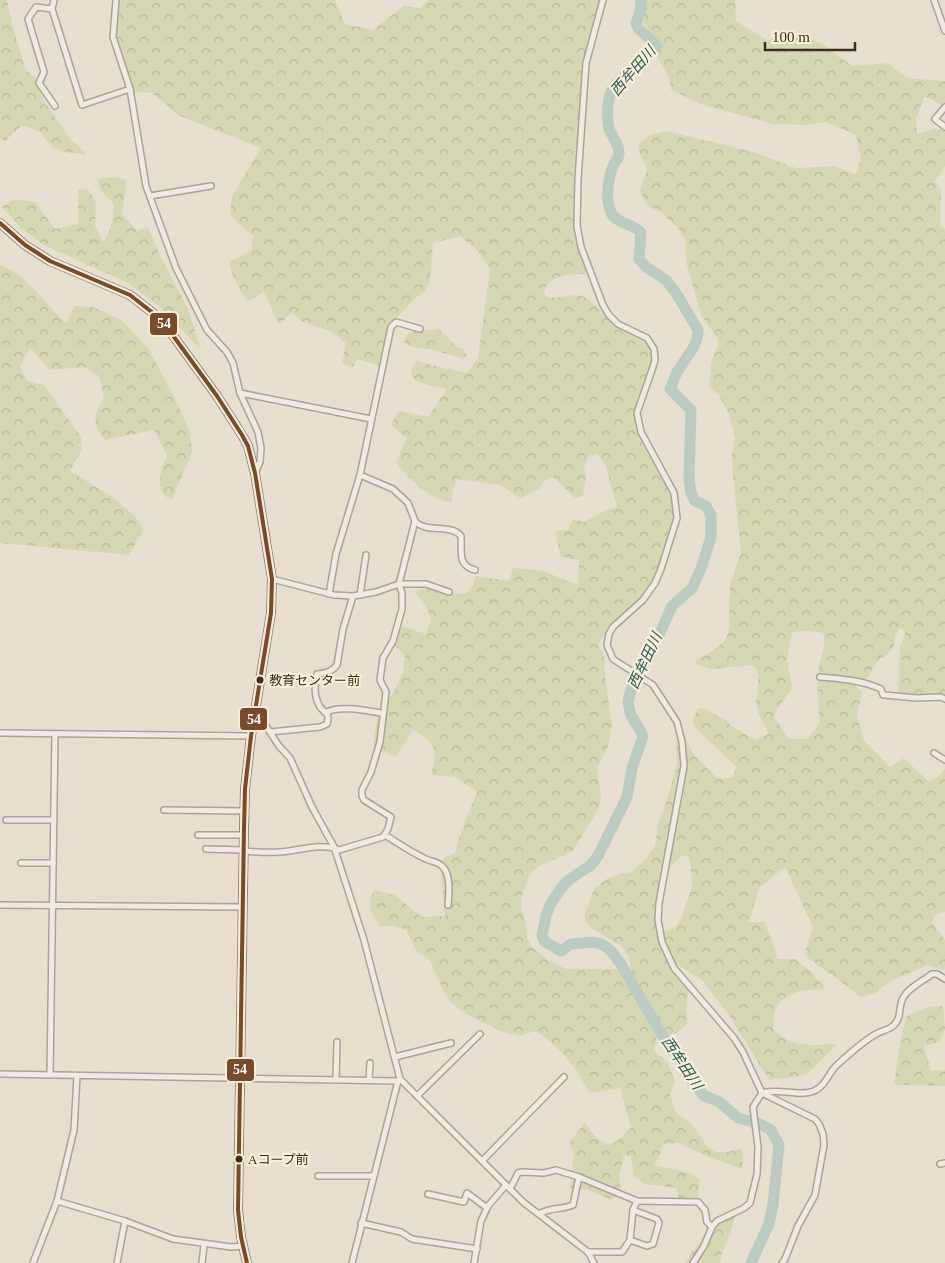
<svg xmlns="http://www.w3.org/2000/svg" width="945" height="1263" font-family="'Times New Roman','Noto Sans JP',serif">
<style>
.forest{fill:url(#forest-crowns)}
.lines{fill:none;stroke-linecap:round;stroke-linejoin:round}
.river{stroke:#bcccc2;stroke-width:11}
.street-casing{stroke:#ada599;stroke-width:8}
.primary-casing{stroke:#928b80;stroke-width:10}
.street{stroke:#efebe3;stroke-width:5}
.primary{stroke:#e6e1d4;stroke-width:8}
.bus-1-casing{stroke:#f7eed8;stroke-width:8}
.bus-1{stroke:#7a4b2a;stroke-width:4}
.bus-dot{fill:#3d2e20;stroke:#f7eed8;stroke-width:2}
.labels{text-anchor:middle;stroke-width:4.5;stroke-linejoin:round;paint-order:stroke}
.bus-label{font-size:13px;fill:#3d2e20;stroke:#f7eed8;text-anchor:start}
.water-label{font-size:15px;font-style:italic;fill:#2f5d5a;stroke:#f7eed8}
.line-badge{stroke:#f7eed8;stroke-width:2}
.badge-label{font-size:14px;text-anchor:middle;font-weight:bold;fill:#fff}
</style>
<defs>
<pattern id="forest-crowns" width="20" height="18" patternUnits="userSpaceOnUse" patternTransform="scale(1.25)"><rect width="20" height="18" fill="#d6d7b3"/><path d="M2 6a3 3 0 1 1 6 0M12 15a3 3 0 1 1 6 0" fill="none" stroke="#b9b99a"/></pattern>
</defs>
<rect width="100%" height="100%" fill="#e7e0d1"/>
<g class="forest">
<path d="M0,0h7l6,28 13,42 9,8 9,23 26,38 18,16 -23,-3 -13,-5 -13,-16 -17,-6 -17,16 -5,-3z"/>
<path d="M120,0h215l10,24 28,6 31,-24 17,2 8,-8h172l-18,67 -10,151 14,52 -2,4c-15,0 -38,0 -41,19l3,4c13,3 25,-5 38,0 7,6 14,11 20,17 5,4 8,10 13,14 10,7 21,7 29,17 12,15 -5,38 -9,54 -3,9 -4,20 -2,30 6,23 30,46 36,70 7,25 -17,84 -34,102 -14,15 -31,24 -40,44 5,9 9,15 6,24l8,55 -4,23 -11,21 4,28 -2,12 -27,44 -31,13 -8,6 -4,5 -7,20 -1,11 4,13 2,18 4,8 18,15 17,8h52l14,3 -4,-17 -7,-9 -31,-19 -5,-6v-7l9,-25 14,-11 12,-4 12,-2 14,-13 9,-13 4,-26 6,-13 12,-44 -1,-30 5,19v15l-25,141c0,38 9,52 33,80l-3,21 1,14c-8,11 -16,13 -30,13l-3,15 13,10 8,20 -5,14 6,18 15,10 15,22 9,7h12l15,-4 1,21 -32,-11 -33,-15 -15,1 -3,10 -6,11c15,4 34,5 46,14l-3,23 -19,-5 -1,-9 -33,-4 -10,-9 -3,-18 -7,-2 -5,23 3,15 -11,7 -22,-10 -19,-1 4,-36 -5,-10 16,-21c6,9 17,28 30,20 6,-3 11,-10 16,-14l-11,-40 -31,5c-12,-25 -30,-48 -54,-62l-15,5 -17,-4 -37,-18 -18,-14 -19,-41 -12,-7 -11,-22 -11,-4h-14c-12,-14 -14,-19 -7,-36l21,5 27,22 23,-1 -4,-42 3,-16 11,-5 6,-21 16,-40 -22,-15 -24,-2c8,-28 4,-31 -18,-46l-17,28 -19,-8 -4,-6 5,-28 15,-22 10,-20 2,-18 -12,-11 5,-9 2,-9 26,8 5,-16 -6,-14 -10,-12c5,-2 11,-5 16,-4 20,2 38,18 45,-12l33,5 4,-13 30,3 35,14 1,-25 -18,-3 -6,-26 13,-1 5,-11 11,3 16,-9 17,-6 -12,-43 -8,-10 -8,2 -5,11 2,10 -3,19 -8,2 -22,-21 -9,4 -5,8 -19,9 -20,-13 -43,-6 -4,10 -1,13c-19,0 -46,-25 -56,-40l11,-24 -16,-13 7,-14 30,6 19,-28c-14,-4 -50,-5 -30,-28l26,7 24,5 11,-15 12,-89 -13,-19 -17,-14 -27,7 -3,38 -4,10 -11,7 -26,28 -8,40 -24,-7 -4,8 -11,-3 4,-21 -16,-12 -29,-10 -8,-8 -3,1 -11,11 -15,-34 -13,8 -4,1c-7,-8 -17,-28 -18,-38l22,-11 2,-15 -23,-21 2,-19 29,-48 -81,-32 -28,-23 -18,-1 -18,-55z"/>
<path d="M637,0h98l1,21 32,20 23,-10 33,14 28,21 35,-3 20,15 38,3v26l-20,-11 -9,22 1,16 18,-5 10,2v35l-10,15 6,9 -1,36 5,3v467h-43l-4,-3 2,-47 5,-12 -2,-6 -4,1 -4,6 -1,11 -7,9 -9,5 -12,21 -47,-6c-2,-14 9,-28 4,-42l-16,-2 -15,1 -5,28 5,28 -14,20 -4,9 15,22h18l13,-16 -3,-41 3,-1 33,2 9,9 -5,24 7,25 26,26 14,-9 25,24 8,-4 8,-9v143l-9,2 -4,8 13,18v29h-6l-11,-4 -37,16 -16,12 -13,4 -58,-42 9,-28 -28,-60 -26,21 -10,34h16l13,37h17l14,11 17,19c-19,1 -40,0 -50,20 -3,5 -2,14 -3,20 19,20 38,16 64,15l-31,31 -37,5 -38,-62 -29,-38 -27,-17 -8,-15 -5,-16 13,-4 6,-9 11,-32 -2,-29 -4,-3 -6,2 -8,9 -3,-2c8,-43 23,-88 14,-131l11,22 22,22 7,2 10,-2 3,-10 -43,-42v-6l5,-11 7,1 21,11 5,6 24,14 13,-6c-2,-10 -10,-17 -11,-26 -3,-15 7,-31 -4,-43l-41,4 -16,-4 -1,-3 5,-4 8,-4 16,-12 4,-8 2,-11 -1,-12 1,-27 11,-31 -8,-78 -1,-20 3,-20 -6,-21 -10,-19 -10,-8 2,-24 7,-18v-6l-17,-24 -15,-53 -1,-22 -7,-12 -15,-15 -17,-8 -6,-15 7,-21 -10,-23 13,-11 17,-4 86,21 43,16 38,-2 22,8 5,-15 -5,-24 -29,-13 -24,3 -30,-1 -69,-19 -33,-15 -2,-13 -11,-19 -11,-31 -14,-14z"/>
<path d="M115,177l12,3 -5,34 15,17 11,-4 12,29 28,53 13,41 -40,-42 -31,-24 -86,-39 -23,-17 -19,-21 13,-8 20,3 20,27 23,-5v-34l10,-1 8,14 -1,23 8,16c9,-12 10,-24 11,-38l-14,-14 -3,-11z"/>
<path d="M0,265c29,11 44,38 66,58l9,-17 18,1 28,13 27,28 26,49 15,32 3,23 -20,48c-20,-8 -11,-29 -5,-45l-13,-25 -49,10c-13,-17 -12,-24 -1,-42l-5,-22 -15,-9 -34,3 -20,-22 -10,18 7,15 17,4 37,52 1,12 -12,22 41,25 24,20 8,14 -14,25 -129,-12z"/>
<path d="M439,329l18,18 7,2 3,7 -3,3 -31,-9 -24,-4 -5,-4 5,-10z"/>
<path d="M943,1006l2,23 -6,13 -15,4 7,25 14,-1v16l-51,-1 7,-47 6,-22 20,-9z"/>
<path d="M735,1213l-5,22 -8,18 -2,10h-35l25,-37z"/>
</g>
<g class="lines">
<path class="river" d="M641,0v9l-5,14 2,5 19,18 -14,8c-6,17 -28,24 -33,41 -3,10 -3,25 -1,34 3,8 11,16 10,25 0,4 -3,6 -5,10 -6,13 -9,34 -3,48 4,12 23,11 30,21l-2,26 7,8 20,13 10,13 22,37 -1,9 -4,9 -16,24 -7,17 21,21 -2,68 2,15 4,8 11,5 5,9v22l-10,32 -9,19 -20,18 -12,27 -27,50 -5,18 2,12 13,23 -11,32 -5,29 -29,59 -7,9 -21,14 -9,9 -11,17 -4,11 -4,19 3,7 16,9 10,-7 23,-2 9,3 7,5 11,14 41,71 18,24 10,19 14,18 14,5 20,17 22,6 11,6 8,15 -6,60 -4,19 -18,39"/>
<g class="street-casing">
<g id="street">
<path d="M54,0l-2,9 30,96 48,-16"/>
<path d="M116,0l-3,37 17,52 16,97 30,82 31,62 20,22 6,11 7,30 18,39 3,16 -1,14 -5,11"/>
<path d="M603,0l-17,63 -8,116 -1,47 4,21 22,58 6,10 9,9 29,14 7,11 1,11 -2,7 -16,46 4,19 33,61 3,25 -16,51 -6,14 -12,17 -30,27 -4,7 -2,11 6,14 40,26 24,37 5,20 2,24 -25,137 -1,17 4,22 12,26 60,70 9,14 19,41 53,26 4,5 4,10 1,11 -9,50 -17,31 -13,33 -3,4"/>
<path d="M934,0l11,31"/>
<path d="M52,9l-16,-2 -8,12 16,53 -5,11 16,23"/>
<path d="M945,107l-10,12 10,8"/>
<path d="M150,196l61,-10"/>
<path d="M240,393l131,26"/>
<path d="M415,521c11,13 35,2 46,15 1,17 -4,29 14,34"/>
<path d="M272,579l62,16 19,1 23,-4 23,-8h27l23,8"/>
<path d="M329,594l7,-40 24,-79 31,-148 5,-5 24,7"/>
<path d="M360,595l6,-40"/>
<path d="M820,677c21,2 42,3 61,12l2,6h2l31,3 25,-1 4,2"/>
<path d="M255,709l24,37 11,12 22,49 22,40 30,93 36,139 123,123 65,50 6,11"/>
<path d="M327,712c13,-7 41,-1 55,1"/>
<path d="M270,732l50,-5 7,-3c3,-12 -1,-9 -7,-17 -6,-10 -6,-23 -3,-33 9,-1 15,-2 20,-9l6,-36 10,-33"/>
<path d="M0,733l251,3"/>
<path d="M934,753l11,7"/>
<path d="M164,810l81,1"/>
<path d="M6,820h47"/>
<path d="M198,835h46"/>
<path d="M385,835c13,8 27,18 41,24 6,3 13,3 17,8 8,9 6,27 5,38"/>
<path d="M206,849l37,1"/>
<path d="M243,851c12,1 25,2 37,1 18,-1 42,-10 59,-2l44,-13 5,-8 3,-12 -27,-17 -2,-4v-6l9,-18 9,-30 6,-50 -6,-12 3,-22 10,-17 9,-32v-16l-3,-9 16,-63 -7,-18 -15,-14 -33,-14"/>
<path d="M21,863h32"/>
<path d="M0,905l243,2"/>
<path d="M395,1057l56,-14"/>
<path d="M0,1074l397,7"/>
<path d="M50,1075l5,-341"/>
<path d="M336,1079l1,-37"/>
<path d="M369,1080l1,-17"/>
<path d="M417,1096l63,-62"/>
<path d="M483,1160l81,-83"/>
<path d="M940,1164l5,-1"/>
<path d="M318,1176h55"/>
<path d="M510,1189l8,-16 4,-1 22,1 12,-3 23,7"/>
<path d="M428,1194l36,8 3,-9 20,15"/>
<path d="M57,1201l68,20 48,18 58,8 12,-1"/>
<path d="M539,1214c12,-7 22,-4 34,-9l6,-28 58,24 61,1 7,8 2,12 5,5 5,-6 27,-13 6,-5 7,-29 1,-27 -5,-40 9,-14c18,-5 38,4 52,-2 12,-5 14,-18 23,-26 12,-11 25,-23 39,-31 5,-3 12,-4 17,-8 9,-7 5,-19 10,-28 5,-10 20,-17 29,-24h5l8,5"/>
<path d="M361,1223l40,9 11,7 65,10"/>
<path d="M630,1240l17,6 6,-2 6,-21 -2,-4 -24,-9"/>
<path d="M588,1252h34l8,-12 3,-30 4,-9"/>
<path d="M33,1263l24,-62 17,-71 3,-54"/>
<path d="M117,1263l8,-42"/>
<path d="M202,1263l2,-18"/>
<path d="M352,1263l46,-182"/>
<path d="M474,1263l7,-42 7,-15 18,-21"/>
<path d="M693,1263l11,-17 8,-19"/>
</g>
</g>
<g class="primary-casing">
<path id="primary" d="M0,223l25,22 25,16 80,34 23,18 13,13 51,70 25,39 6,11 7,27 17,106 -1,34 -20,123 -6,53 -1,39 -6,382 3,27 6,26"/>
</g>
<use href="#street" class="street"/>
<use href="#primary" class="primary"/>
<g class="bus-1-casing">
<path id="bus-1" d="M0,223l25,22 25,16 80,34 23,18 13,13 51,70 25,39 6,11 7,27 17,106 -1,34 -20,123 -6,53 -1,39 -6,382 3,27 6,26"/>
</g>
<use href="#bus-1" class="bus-1"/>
</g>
<g class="bus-dot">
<circle cx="260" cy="680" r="4.5"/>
<circle cx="239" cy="1159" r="4.5"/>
</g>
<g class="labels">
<g class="bus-label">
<text x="269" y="685">教育センター前</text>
<text x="248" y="1164">Aコープ前</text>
</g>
<g class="water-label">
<text transform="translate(633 71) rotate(-49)" y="5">西牟田川</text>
<text transform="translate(645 661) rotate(-65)" y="5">西牟田川</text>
<text transform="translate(682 1063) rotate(56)" y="5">西牟田川</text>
</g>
</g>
<g class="line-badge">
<rect x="149" y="312" width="29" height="24" rx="5" fill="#7a4b2a"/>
<rect x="239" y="707" width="29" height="24" rx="5" fill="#7a4b2a"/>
<rect x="226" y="1058" width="29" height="24" rx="5" fill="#7a4b2a"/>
</g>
<g class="badge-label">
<text x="164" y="328">54</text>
<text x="254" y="724">54</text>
<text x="240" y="1074">54</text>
</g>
<path d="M765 42v8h90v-8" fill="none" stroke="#3d2e20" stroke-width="2.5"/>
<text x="772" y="42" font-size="15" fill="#3d2e20" stroke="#f7eed8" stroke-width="4" paint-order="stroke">100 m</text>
</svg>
